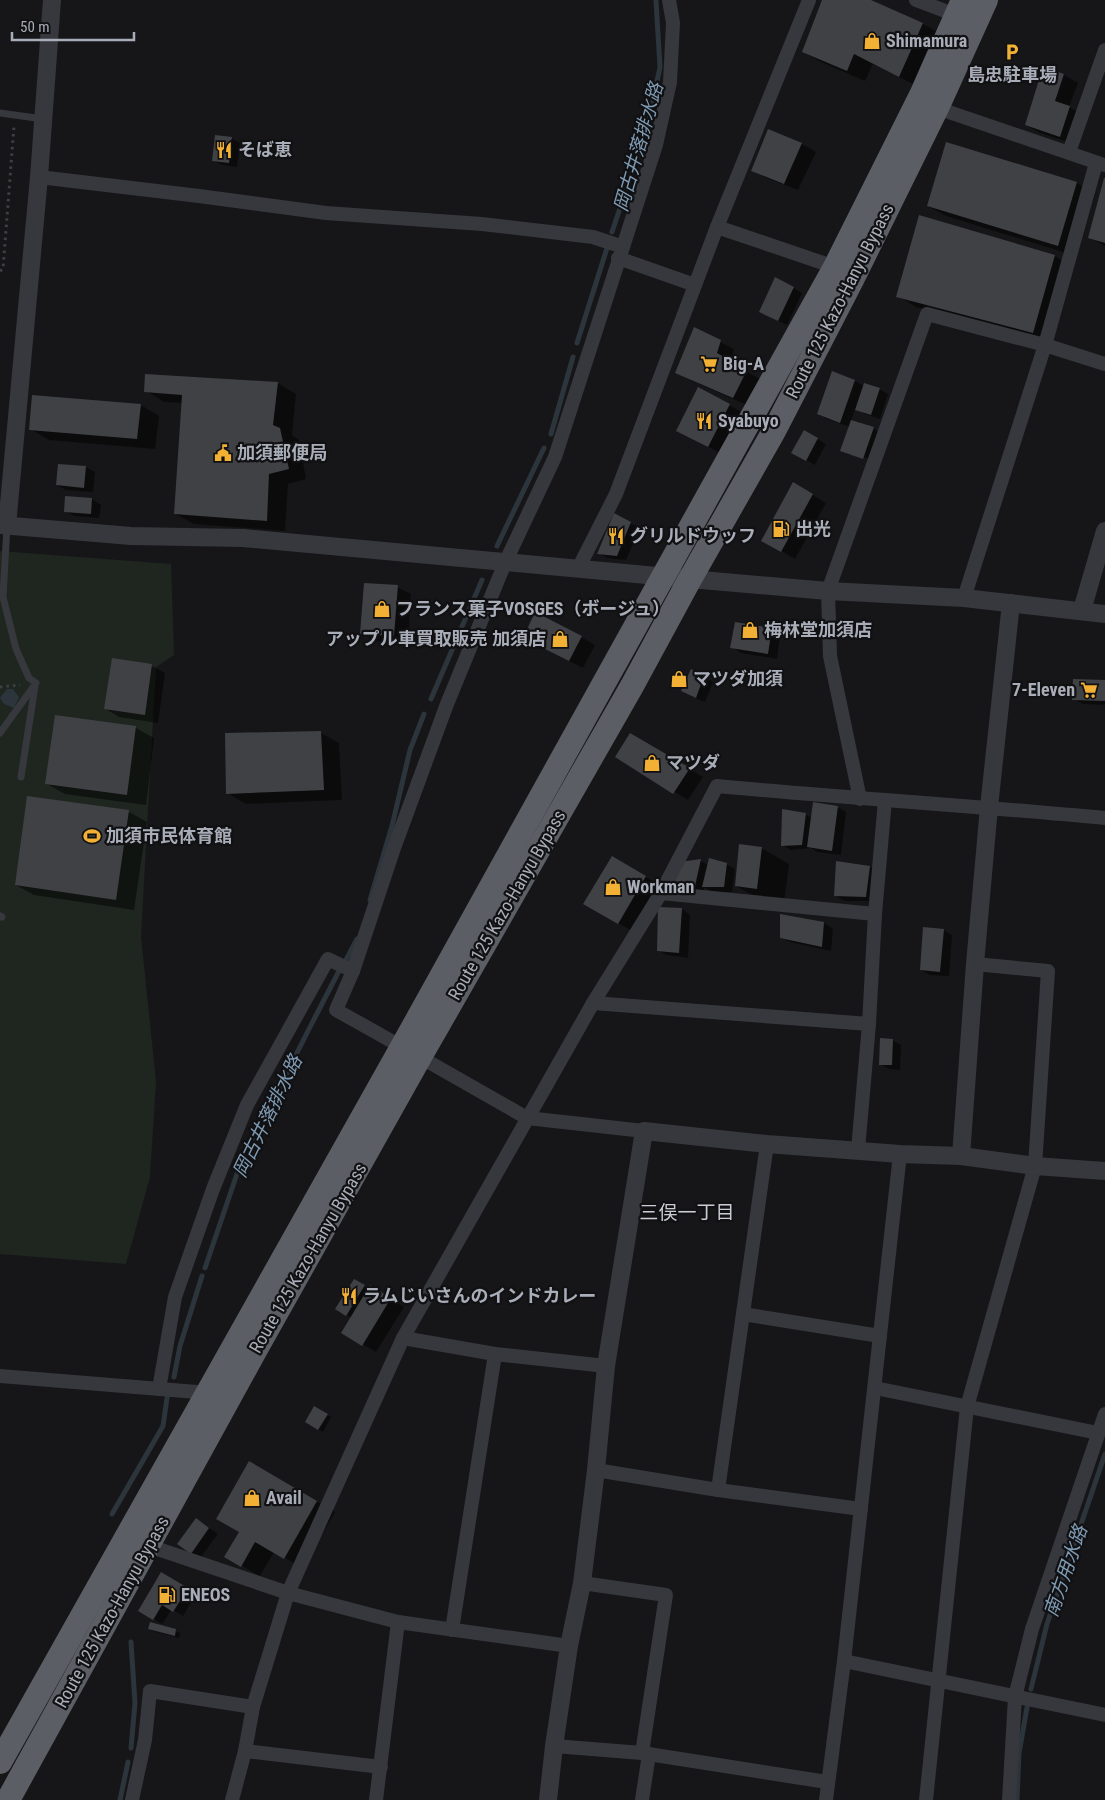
<svg xmlns="http://www.w3.org/2000/svg" width="1105" height="1800" font-family="'Roboto Condensed','Noto Sans JP',sans-serif">
<style>
.green{fill:#1e261f}
.water{fill:#2c353c}
.shadow{fill:#0007}
.lines{fill:none;stroke-linecap:round;stroke-linejoin:round}
.stream{stroke:#2c353c;stroke-width:5}
.building{fill:#404145}
.path{stroke:#3d3f44;stroke-width:3;stroke-dasharray:2.5 4;stroke-linecap:butt}
.service{stroke:#37383d;stroke-width:7}
.minor{stroke:#37383d;stroke-width:14}
.tertiary{stroke:#37383d;stroke-width:18}
.trunk{stroke:#5b5e65;stroke-width:24}
.labels{text-anchor:middle;stroke-width:4.5;stroke-linejoin:round;paint-order:stroke}
.poi-label{font-size:18px;font-weight:bold;fill:#a8adb8;stroke:#111113;text-anchor:start}
.street-label{font-size:18px;fill:#a8adb8;stroke:#111113}
.water-label{font-size:19px;font-style:italic;fill:#7f9bb3;stroke:#111113}
.neighbourhood-label{font-size:19px;fill:#c9ccd4;stroke:#111113}
</style>
<rect width="100%" height="100%" fill="#161618"/>
<path class="green" d="M0,551l171,13 3,91 -18,12 -15,269 15,146 -6,95 -24,87 -126,-10z"/>
<path class="water" d="M7,689h6l6,8 -5,11 -10,-4 -4,-6z"/>
<g class="shadow">
<path d="M823,0h45l55,24 18,10 -24,52 -44,-22 -8,17 -44,-19 -18,-10z"/>
<path d="M1044,68l20,7 14,8 -9,24 14,8 -9,29 -34,-11 -14,-8z"/>
<path d="M768,130l34,14 14,8 -18,38 -32,-12 -13,-8z"/>
<path d="M231,138l9,5 -3,24 -15,-2 -9,-5z"/>
<path d="M1105,181v65l-16,-9z"/>
<path d="M1077,183l18,11 -19,62 -130,-40 -18,-10z"/>
<path d="M920,216l135,40 18,11 -21,76 -136,-36 -18,-11z"/>
<path d="M794,288l8,5 -15,32 -27,-13z"/>
<path d="M720,342l14,7 -4,13 30,17 -13,26 -57,-25 -13,-8z"/>
<path d="M832,373l23,8 9,5 15,3 9,5 -8,25 -15,-5 -10,-5 -4,12 22,7 9,6 -12,25 -20,-6v2l-8,-5 8,-23 -23,-8 -9,-5z"/>
<path d="M277,383l19,11 -4,41 7,5 7,39 -18,5 -3,47 -91,-7 -19,-10 8,-111 -19,-1 -18,-11z"/>
<path d="M141,405l18,11 -4,33 -106,-9 -19,-11z"/>
<path d="M729,405l14,8 -21,41 -31,-16z"/>
<path d="M805,432l21,12 -11,21 -22,-13z"/>
<path d="M86,467l9,5 -2,20 -27,-2 -9,-5z"/>
<path d="M794,484l32,19 -31,56 -33,-19z"/>
<path d="M92,499l9,6 -2,13 -25,-2 -9,-5z"/>
<path d="M614,515l26,13 -14,32 -19,-2 -8,-5z"/>
<path d="M397,587l14,7 -3,49 -33,-2 -13,-8z"/>
<path d="M771,630l9,5 -3,24 -36,-6 -9,-6z"/>
<path d="M581,637l14,8 -12,23 -44,-22z"/>
<path d="M152,666l13,7 -7,50 -39,-6 -13,-8z"/>
<path d="M704,677l9,5 -8,20 -14,-6z"/>
<path d="M1105,681v24l-22,-1 -9,-5z"/>
<path d="M56,717l80,11 18,10 -8,67 -81,-11 -18,-10z"/>
<path d="M321,733l18,10 3,57 -96,4 -19,-11z"/>
<path d="M631,734l72,43 -15,23 -71,-43z"/>
<path d="M837,807l9,5 -5,43 -24,-3 -6,-4 -20,2 -9,-5 1,-35 23,5 6,3z"/>
<path d="M129,812l18,10 -13,88 -100,-15 -18,-10z"/>
<path d="M761,848l28,16 -5,40 -21,-3 -27,-15z"/>
<path d="M613,857l46,28 -27,46 -47,-27z"/>
<path d="M701,861l7,4 18,-1 9,5 -3,23h-20l-8,-5v4l-19,-5 -9,-5 4,-18z"/>
<path d="M870,867l8,5 -4,29h-30l-9,-6z"/>
<path d="M682,909l8,6 -2,43 -21,-3 -9,-5z"/>
<path d="M781,915l43,8 9,6 -2,22 -41,-9 -9,-5z"/>
<path d="M943,930l9,5 -3,41 -19,-1 -9,-5z"/>
<path d="M892,1040l9,5 -1,25 -11,-1 -9,-5z"/>
<path d="M354,1280l15,9 15,6 20,12 -28,45 -33,-19 9,-15 -15,-9z"/>
<path d="M314,1408l17,9 -8,15 -17,-10z"/>
<path d="M250,1463l85,49 -32,56 -29,-16 -14,24 -34,-19 14,-26z"/>
<path d="M196,1519l22,15 -18,24 -9,-5z"/>
<path d="M162,1574l34,20 -13,22 -11,-7 -10,15 -22,-13z"/>
<path d="M150,1624l26,7 4,2 -1,5 -26,-7 -4,-2z"/>
</g>
<g class="lines">
<g class="stream">
<path d="M612,232l36,-107 12,-58 -4,-66"/>
<path d="M577,343l31,-98"/>
<path d="M551,434l22,-77"/>
<path d="M497,546l47,-98"/>
<path d="M431,699l51,-119"/>
<path d="M370,900l22,-74 18,-76 14,-36"/>
<path d="M346,960l11,-21"/>
<path d="M205,1268l34,-100 70,-139 31,-60"/>
<path d="M174,1377l6,-31 22,-70"/>
<path d="M112,1514l51,-88 4,-28"/>
<path d="M1031,1689l16,-65 58,-170"/>
<path d="M131,1748l4,-45 -4,-61"/>
<path d="M120,1800l8,-38"/>
<path d="M1017,1800l2,-47 9,-51"/>
</g>
</g>
<g class="building">
<path d="M822,0h49l52,23 -24,54 -45,-23 -7,17 -45,-19z"/>
<path d="M1043,67l21,7 -9,27 15,5 -10,31 -35,-12z"/>
<path d="M768,129l34,14 -18,41 -33,-13z"/>
<path d="M215,135l17,2 -3,26 -17,-2z"/>
<path d="M946,142l131,40 -19,64 -131,-40z"/>
<path d="M1104,178h1v65l-17,-5z"/>
<path d="M919,215l136,40 -22,78 -137,-36z"/>
<path d="M775,277l19,10 -16,34 -19,-9z"/>
<path d="M694,327l27,13 -4,13 30,17 -14,28 -58,-25z"/>
<path d="M832,371l23,9 -15,43 -23,-9z"/>
<path d="M145,374l133,8 -5,43 7,3 9,41 -20,5 -2,47 -93,-7 8,-119 -38,-3z"/>
<path d="M864,383l16,5 -9,27 -16,-5z"/>
<path d="M698,387l32,17 -22,43 -32,-16z"/>
<path d="M32,395l109,9 -4,35 -108,-9z"/>
<path d="M851,420l23,7 -11,32 -23,-8z"/>
<path d="M804,430l14,8 -12,23 -15,-8z"/>
<path d="M58,464l28,2 -2,22 -28,-3z"/>
<path d="M793,482l20,12 -32,58 -20,-11z"/>
<path d="M65,496l27,2 -1,16 -27,-2z"/>
<path d="M614,513l17,9 -14,34 -20,-2z"/>
<path d="M364,583l34,2 -4,51 -34,-2z"/>
<path d="M535,612l47,24 -13,25 -46,-23z"/>
<path d="M735,622l37,6 -4,26 -38,-6z"/>
<path d="M112,658l40,6 -7,51 -41,-6z"/>
<path d="M691,669l13,7 -8,22 -15,-7z"/>
<path d="M1073,679l32,1v21l-33,-1z"/>
<path d="M55,715l81,11 -9,69 -82,-11z"/>
<path d="M321,731l3,59 -98,4 -1,-61z"/>
<path d="M630,733l60,35 -17,26 -58,-37z"/>
<path d="M27,796l102,14 -13,90 -101,-15z"/>
<path d="M813,802l25,4 -6,45 -25,-4z"/>
<path d="M782,809l24,4 -4,32 -21,1z"/>
<path d="M739,844l23,3 -5,42 -22,-3z"/>
<path d="M612,856l34,20 -28,48 -35,-20z"/>
<path d="M709,858l18,5 -3,24h-22z"/>
<path d="M701,859l-6,27 -20,-5 4,-19z"/>
<path d="M836,861l34,5 -4,31 -32,-1z"/>
<path d="M658,907l24,1 -3,45 -22,-2z"/>
<path d="M780,914l44,8 -2,25 -42,-9z"/>
<path d="M923,927l21,2 -4,43 -20,-2z"/>
<path d="M880,1038l13,1 -1,26h-13z"/>
<path d="M354,1279l11,6 -19,31 -11,-7z"/>
<path d="M370,1285l21,13 -29,48 -21,-13z"/>
<path d="M314,1406l14,8 -10,16 -13,-8z"/>
<path d="M249,1461l68,40 -33,58 -29,-17 -14,25 -17,-10 15,-25 -23,-13z"/>
<path d="M196,1518l13,10 -18,26 -14,-10z"/>
<path d="M161,1572l27,16 -15,24 -11,-7 -9,15 -15,-9z"/>
<path d="M150,1622l26,7 -1,7 -27,-7z"/>
</g>
<g class="lines">
<g class="path">
<path d="M0,271l3,-2 11,-143"/>
<path d="M0,687l20,-2"/>
</g>
<g class="service">
<path d="M0,113l43,6"/>
<path d="M0,733l36,-50 -7,-5 -13,-29 -13,-52 4,-71"/>
<path d="M21,777l14,-91"/>
<path d="M0,916l2,1"/>
</g>
<g class="minor">
<path d="M916,0l40,15"/>
<path d="M937,108l167,57"/>
<path d="M1069,152l36,-102"/>
<path d="M39,177l160,19 127,17 156,11 111,13 30,10"/>
<path d="M717,227l118,40"/>
<path d="M618,258l77,27"/>
<path d="M578,569l38,-75 101,-267 92,-227"/>
<path d="M964,598l81,-253 51,-182"/>
<path d="M860,799l-30,-143 -2,-65 99,-277 118,31 60,19"/>
<path d="M661,893l214,21"/>
<path d="M593,1003l276,21"/>
<path d="M402,1047l-66,-37 17,-39 41,-123 53,-144 58,-141 50,-106 101,-312 14,-63 3,-59 -4,-23"/>
<path d="M420,1057l107,61 117,13"/>
<path d="M858,1150l11,-126 6,-110 10,-114"/>
<path d="M743,1314l137,22"/>
<path d="M403,1338l92,16 111,12"/>
<path d="M0,1376l209,17"/>
<path d="M875,1388l223,45"/>
<path d="M159,1389l16,-92 38,-108 34,-84 81,-146 25,12"/>
<path d="M596,1470l122,20 143,19"/>
<path d="M718,1490l49,-346"/>
<path d="M149,1546l139,47 110,29 171,24"/>
<path d="M582,1583l84,12 -24,158"/>
<path d="M452,1630l43,-276"/>
<path d="M844,1661l261,54"/>
<path d="M554,1746l88,7 185,29"/>
<path d="M245,1751l136,16"/>
<path d="M132,1800l13,-60 5,-49 103,16"/>
<path d="M232,1800l13,-49 8,-44 35,-114 115,-255 190,-335 68,-110 56,-107c129,12 259,20 388,32"/>
<path d="M376,1800l22,-178"/>
<path d="M642,1800l7,-46"/>
<path d="M826,1800l18,-139 56,-507"/>
<path d="M926,1800l41,-393 68,-241 13,-195 -73,-7"/>
<path d="M1009,1800l6,-103 17,-68 73,-215"/>
</g>
<g class="tertiary">
<path d="M0,525l131,11 112,2 447,41 138,12 136,7 141,16"/>
<path d="M7,526l32,-349 13,-177"/>
<path d="M1082,610l23,-79"/>
<path d="M961,1156l14,-192 14,-157 22,-204"/>
<path d="M548,1800l6,-54 15,-100 13,-63 14,-113 10,-104 38,-235 123,13 133,10 61,2 74,10 70,5"/>
</g>
<g class="trunk">
<path d="M0,1762l402,-715 433,-780 87,-174 41,-93"/>
<path d="M8,1800l247,-449 165,-294 212,-371 58,-107 84,-148 78,-151 85,-172 49,-108"/>
</g>
</g>
<defs>
<g id="shop-bare" transform="scale(1.35)"><path d="M-5-2.5h2.3a2.7 3.5 0 0 1 5.4 0H5L5.5 6h-11ZM-1.5-2.5h3a1.5 2.3 0 0 0-3 0Z" fill="#f2b134" stroke="#111113" stroke-width="2.5" paint-order="stroke"/></g>
<g id="parking-bare" transform="scale(1.35)"><path d="M-3.5-5.5H1a3.5 3.5 0 0 1 0 7H-1V5.5H-3.5ZM-1-3.4V-.6H.8a1.4 1.4 0 0 0 0-2.8Z" fill="#f2b134" stroke="#111113" stroke-width="2.5" paint-order="stroke"/></g>
<g id="restaurant-bare" transform="scale(1.35)"><path d="M-5-6h1v4h1v-4h1v4h1v-4h1v5L-1.5 .5V6h-2V.5L-5-1ZM5-6V6H3V1.5H1.5Q1.5-4 5-6Z" fill="#f2b134" stroke="#111113" stroke-width="2.5" paint-order="stroke"/></g>
<g id="supermarket-bare" transform="scale(1.35)"><path d="M-6-5.5h2.5l.6 2H6L4.5 2H-2.5L-4.4-4H-6ZM-1.5 3.2a1.3 1.3 0 1 0 .1 0ZM3 3.2a1.3 1.3 0 1 0 .1 0Z" fill="#f2b134" stroke="#111113" stroke-width="2.5" paint-order="stroke"/></g>
<g id="civic-bare" transform="scale(1.35)"><path d="M-.6-6.5H3V-4.5H.6V-3L4-1V1h2V6H-6V1h2V-1L-.6-3ZM-1.2 2.5V6h2.4V2.5Z" fill="#f2b134" stroke="#111113" stroke-width="2.5" paint-order="stroke"/></g>
<g id="fuel-bare" transform="scale(1.35)"><path d="M-5.5-6h7V0h2V4h1.3V-2.5L3-4.5l.8-.8L6-3V5H2.5V1h-1V6h-7ZM-4.2-4.7v3.2H.2V-4.7Z" fill="#f2b134" stroke="#111113" stroke-width="2.5" paint-order="stroke"/></g>
<g id="stadium-bare" transform="scale(1.35)"><path d="M0-5a6.5 5 0 1 0 0 10a6.5 5 0 1 0 0-10ZM-3.5-1.8h7v3.6h-7Z" fill="#f2b134" stroke="#111113" stroke-width="2.5" paint-order="stroke"/></g>
</defs>
<g fill-rule="evenodd">
<use href="#shop-bare" x="872" y="41"/>
<use href="#parking-bare" x="1012" y="52"/>
<use href="#restaurant-bare" x="224" y="150"/>
<use href="#supermarket-bare" x="709" y="364"/>
<use href="#restaurant-bare" x="704" y="421"/>
<use href="#civic-bare" x="223" y="453"/>
<use href="#fuel-bare" x="781" y="529"/>
<use href="#restaurant-bare" x="616" y="536"/>
<use href="#shop-bare" x="382" y="609"/>
<use href="#shop-bare" x="750" y="630"/>
<use href="#shop-bare" x="560" y="639"/>
<use href="#shop-bare" x="679" y="679"/>
<use href="#supermarket-bare" x="1089" y="690"/>
<use href="#shop-bare" x="652" y="763"/>
<use href="#stadium-bare" x="92" y="836"/>
<use href="#shop-bare" x="613" y="887"/>
<use href="#restaurant-bare" x="349" y="1296"/>
<use href="#shop-bare" x="252" y="1498"/>
<use href="#fuel-bare" x="167" y="1595"/>
</g>
<g class="labels">
<g class="poi-label">
<text x="886" y="47">Shimamura</text>
<text x="1012" y="81" text-anchor="middle">島忠駐車場</text>
<text x="238" y="156">そば恵</text>
<text x="723" y="370">Big-A</text>
<text x="718" y="427">Syabuyo</text>
<text x="237" y="459">加須郵便局</text>
<text x="795" y="535">出光</text>
<text x="630" y="542">グリルドウッフ</text>
<text x="396" y="615">フランス菓子VOSGES（ボージュ）</text>
<text x="764" y="636">梅林堂加須店</text>
<text x="546" y="645" text-anchor="end">アップル車買取販売 加須店</text>
<text x="693" y="685">マツダ加須</text>
<text x="1075" y="696" text-anchor="end">7-Eleven</text>
<text x="666" y="769">マツダ</text>
<text x="106" y="842">加須市民体育館</text>
<text x="627" y="893">Workman</text>
<text x="363" y="1302">ラムじいさんのインドカレー</text>
<text x="266" y="1504">Avail</text>
<text x="181" y="1601">ENEOS</text>
</g>
<g class="street-label">
<text transform="translate(840 301) rotate(-63)" y="6">Route 125 Kazo-Hanyu Bypass</text>
<text transform="translate(507 905) rotate(-60)" y="6">Route 125 Kazo-Hanyu Bypass</text>
<text transform="translate(308 1258) rotate(-60)" y="6">Route 125 Kazo-Hanyu Bypass</text>
<text transform="translate(112 1612) rotate(-61)" y="6">Route 125 Kazo-Hanyu Bypass</text>
</g>
<g class="water-label">
<text transform="translate(638 147) rotate(-74)" y="7">岡古井落排水路</text>
<text transform="translate(267 1116) rotate(-64)" y="7">岡古井落排水路</text>
<text transform="translate(1065 1571) rotate(-71)" y="7">南方用水路</text>
</g>
<g class="neighbourhood-label">
<text x="687" y="1219">三俣一丁目</text>
</g>
</g>
<path d="M12 32v8h122v-8" fill="none" stroke="#a8adb8" stroke-width="2.5"/>
<text x="20" y="32" font-size="15" fill="#a8adb8" stroke="#111113" stroke-width="4" paint-order="stroke">50 m</text>
</svg>
